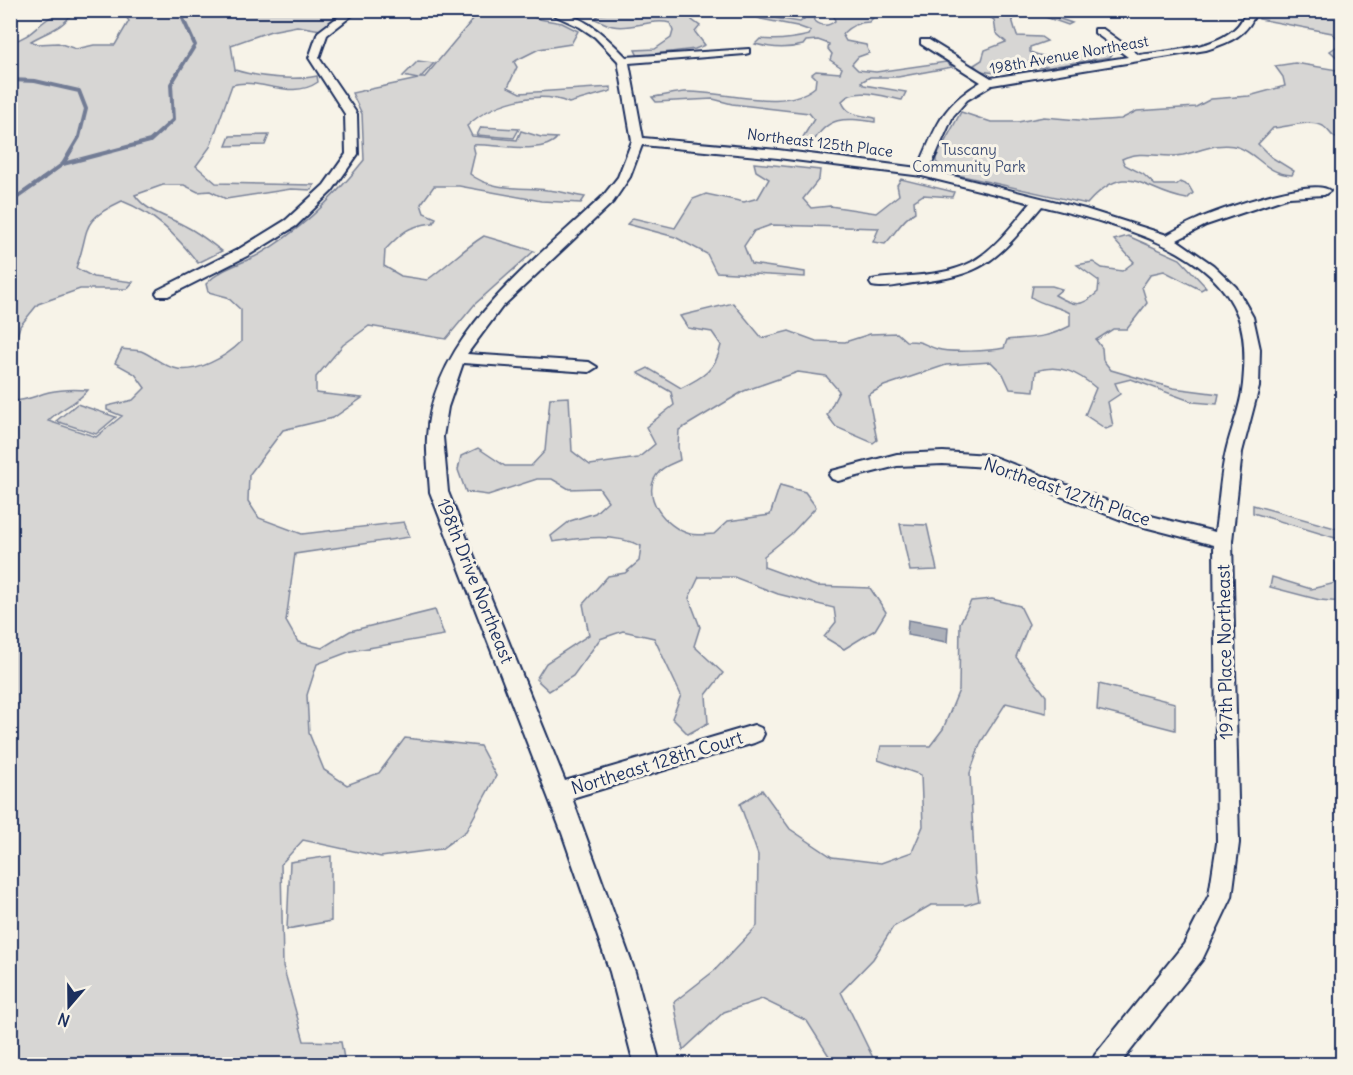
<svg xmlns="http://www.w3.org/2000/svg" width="1353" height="1075" font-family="Delius,sans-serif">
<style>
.green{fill:#d7d6d4;stroke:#798299;stroke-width:1.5}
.water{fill:#acb0b9;stroke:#727c95;stroke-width:1.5}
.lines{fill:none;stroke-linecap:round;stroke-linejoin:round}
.stream-far1{stroke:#727c95;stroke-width:4}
.stream{stroke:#727c95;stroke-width:4.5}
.minor-casing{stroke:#1b2f5e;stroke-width:4}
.minor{fill:#f7f3e8;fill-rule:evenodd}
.labels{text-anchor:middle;stroke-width:6;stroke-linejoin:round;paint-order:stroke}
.far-street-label{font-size:15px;fill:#1b2f5e;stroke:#f7f3e8}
.far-park-label{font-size:15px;fill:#415076;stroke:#f7f3e8}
.street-label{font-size:18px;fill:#1b2f5e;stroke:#f7f3e8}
</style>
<rect width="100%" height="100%" fill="#f7f3e8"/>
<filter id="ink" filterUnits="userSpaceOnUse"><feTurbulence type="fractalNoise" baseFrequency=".0167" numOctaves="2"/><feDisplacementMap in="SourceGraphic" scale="12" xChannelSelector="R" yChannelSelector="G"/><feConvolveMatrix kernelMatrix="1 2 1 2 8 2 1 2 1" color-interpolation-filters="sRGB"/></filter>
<g filter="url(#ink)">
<g class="green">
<path d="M485,10l29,1 25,8 23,4 16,8 -7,13 -32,5 -22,11 -3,2 3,5 -9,20 12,6 91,-6v4l-42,12c-31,-14 -78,0 -102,23l5,10 45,4 4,-9 20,6 16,1c-14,18 -65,5 -84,7l2,8 -5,21c21,17 52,13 77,16 13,1 26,5 38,7l-4,6 -40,-2 -82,-15h-25l-13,18 3,9 12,5 -3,5c-25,3 -31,9 -48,27l-1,16 17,10 26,4c20,-14 36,-31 57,-44l50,15 -59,53 -29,35 -77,-13 -26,19 -27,32v16l46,5 -29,20 -50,12 -34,45 -1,26 11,17 43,16 102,-12 6,15 -115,17 -9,67 12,21 24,6 28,-17 85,-21 9,25 -93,16 -34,13 -10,31 2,38 15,37 23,15 32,-12 26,-35 75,8 16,30 -30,55 -25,18 -60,8 -78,-17 -22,24 2,102 21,75 37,1 4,22h-334v-663c16,0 23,-5 38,-9 13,-3 26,-3 39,-2 -11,14 -28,18 -40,31l48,16 26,-21 -15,-6v-4l26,-6 12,-12 -10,-14 -20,-11 7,-14c6,1 14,1 19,2 12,5 21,14 33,17 21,7 53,-12 67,-26v-32l-14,-13 -19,-5 -2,-8c15,-16 33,-19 52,-29 42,-24 76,-57 106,-95l-2,-46 -10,-21 66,-14 -15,-3 15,-15 16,2 -14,15h4l55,-66z"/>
<path d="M122,11h225l-26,19 -24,-4 -26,5 -40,14 4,25c22,7 60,11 82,6l1,6c-27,19 -58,-5 -86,3l-22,62 -14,19 20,17 98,2 -2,5 -21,-1 -65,10 -16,-8 -12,1 -14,-7h-21l-28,10c11,17 34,22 52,32 12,6 24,16 35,24l-24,12c-22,-28 -43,-49 -76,-62 -45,21 -31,29 -46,67l17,9 40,5 -6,7h-47l-42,15 -18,22 -9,30v-314c28,-6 30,-31 61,-29 -8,15 -28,20 -41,28l6,3 21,-1 18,6 18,-4h21l14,-24z"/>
<path d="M618,11h154l4,7 24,4 4,-3 -5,-8h15l1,10c7,6 13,6 20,0l-2,-9 65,-1 -3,3 -16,-2 -10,10c-11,0 -19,4 -27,12l4,7 20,4 3,8 -11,4 -6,7 6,6 18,2 70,-10 6,5 -54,10h-28l-9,5 3,3 42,7 -4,8c-17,-3 -47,-14 -60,1 4,15 20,14 33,17v4c-30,-4 -47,-7 -63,22l-12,-2 14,-23 -5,-6 -77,-9 -19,-5 -57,3 -4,-5c11,-1 22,-4 33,-5 37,-2 99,21 130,-5l1,-9 -4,-4 4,-3 24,2 2,-5 -12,-8 2,-6 -4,-5 1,-5 -11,-4 -12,1 -3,4c-15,4 -33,3 -48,-1l5,-5c17,2 33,0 49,-4l2,-4 -14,-5 -36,-7 -16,-7 -42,-1 -11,4v5l8,6 -5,6 10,13 -10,4 -57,7 -3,-6 20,-1 16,-11 2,-7 -3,-8c-18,-5 -38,7 -57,3 -6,-1 -12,-5 -18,-7l3,-4z"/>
<path d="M981,11h55l36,12 -4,2 -31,-11 -13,-3 -9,2 -3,6 5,17 24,1 6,4 -17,6v5c15,6 32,9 48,5 12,-3 21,-7 34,-7l1,3 -3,4 -60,10h-11l-8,-6 -35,12 -16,-2 -6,-6 8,-5 3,-10 21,-8 -10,-9 -2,-13z"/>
<path d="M1259,11h83v129c-13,-3 -10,-8 -19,-14 -12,-7 -36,1 -50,2l-15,16 13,13 23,14 -2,4c-26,-1 -34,-21 -54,-28 -18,-6 -38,4 -55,8 -21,4 -41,-6 -61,4l3,6 18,9 12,11h21l4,-3 9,4 4,7 -6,6c-45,-7 -58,-42 -100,5l-129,-29 -12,-5 -10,-8v-4l25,-46 30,10h27l26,-5 46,4 31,-2 16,-8 59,-4 15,-8 38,-3 36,-10 -2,-9 -8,-11 20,-3 42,7 4,-9 -11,-10 12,-8 -10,-10 -73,-14z"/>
<path d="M481,127l38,2 -5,9 -37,-3z"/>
<path d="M269,135l-4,10 -39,1 4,-10z"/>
<path d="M754,163l66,7 -1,9 -16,20 8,9 19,-2 46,7 23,-18 -2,-10 4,-6 53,13 -2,5 -29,-2 -9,6 1,11c-14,8 -19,21 -30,32l-12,-2 6,-14 -108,-3 -17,6 -10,15 7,18 54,8v5l-89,-5 -9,-18 -32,-17 -48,-13 6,-6 42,10 18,-29 13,-5 38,8 14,-4 11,-19 -13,-8z"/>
<path d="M1128,236l52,23 26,28 -5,3 -37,-19 -13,3 -9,13 5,16 -20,26h-14l-17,11 6,8 1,12 8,10 62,18 46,6 -2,10 -24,-2 -62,-23 -16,4 5,11 -12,8 5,24 -7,3 -21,-14 11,-27c-18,-15 -36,-25 -60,-17l-2,20 -24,-2 -7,-15 -12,-12 -45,3 -62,21 -16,9 9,45 -4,3 -37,-16 -9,-12 12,-24 -13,-15 -28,-4 -54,19 -65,39 -1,17 2,13c-6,3 -16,6 -20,11 -23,23 6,57 30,63 7,2 17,0 24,0l14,-13 42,-6 10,-30 25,7 11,15 -25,27 -27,22v11l52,19 54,2 16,24 -11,18 -31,19 -20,-12 12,-15 -2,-14 -56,-14 -44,-17h-35l-10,21 11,29 -6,19 29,27 -17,22 2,28 -20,11 -16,-16 9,-23 -27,-57 -31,-7 -23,8 -27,37 -24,15 -13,-12 10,-16 43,-28 -6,-31 25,-28 17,-3 14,-12 2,-15c-27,-13 -59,-8 -88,-4l-2,-6 19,-15 25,-8 13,-12 -9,-13 -30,1 -17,-10h-15l-49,16 -22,-3 -8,-22 3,-14 17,-8 27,18h26l14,-15 5,-53 19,-1 3,54 18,14 48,-7 17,-14 -9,-17 28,-22 -3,-13 -33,-19 10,-5 33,20c22,-11 35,-18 40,-43l-9,-13 -24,-4 -8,-12 53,-13 29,35 27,-7 27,10 29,1 25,-8 27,-1 9,8c18,0 16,3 31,8 13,4 53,2 67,-1l3,-8c27,-3 38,-1 63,-14v-13c-13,-7 -28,-8 -39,-16l2,-11h19l10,3 -7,6c19,11 26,13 43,-3l1,-11 -22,-16 16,-3 9,6 20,3 12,-9 -20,-22z"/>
<path d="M77,404l39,13 -20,17 -40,-13z"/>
<path d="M1253,505l89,25v10l-89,-27z"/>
<path d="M900,524l27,1 10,45 -27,1z"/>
<path d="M1336,563h6v39l-22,-2 -50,-13 2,-10 39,12 25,-6z"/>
<path d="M992,599l28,7 9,18 -13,33 30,39v17l-40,-10 -25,39 -11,31 5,104 4,24 -13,4h-35l-38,22 -20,32 -32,33 35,72h-42l-27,-43 -45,-22 -38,13 -41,38 -9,-48 40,-31 43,-45 1,-71 -18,-51 22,-14 28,39 42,28 49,6 31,-11 11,-26 -2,-51 -43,-15 3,-14h49l13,-17 16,-39 1,-67 11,-22z"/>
<path d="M1099,684l76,19v27l-78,-20z"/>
<path d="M331,856v65l-44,8 3,-67z"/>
</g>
<path class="water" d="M908,620l40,7 -1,15 -40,-7z"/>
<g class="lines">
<g class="stream-far1">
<path d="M10,80l25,1 44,10 7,18 -7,28 -16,27"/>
<path d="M41,180l22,-16 87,-23 23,-21 -2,-36 24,-39 -16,-35"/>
</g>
<path class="stream" d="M10,212l6,-14 27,-19"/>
<g class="minor-casing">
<g id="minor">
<path d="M347,10h12l-32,25 -8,23 38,56 1,40 -26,37 -36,35 -47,29 -81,41h-10l-2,-3 2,-3 81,-41 47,-29 38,-35 22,-31 -1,-40 -36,-56 9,-26z"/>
<path d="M543,10c35,0 60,23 83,47l123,-8v4l-4,1 -116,9 14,75 135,12 140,18c19,-42 22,-61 63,-86l-60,-38v-4h8l62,38 137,-21 -33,-24v-4h8l36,26c33,-5 97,-6 107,-45h10c-6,25 -28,33 -50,40l-214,35 -25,15 -14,16 -24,54 156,39 82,26c9,-5 19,-11 29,-15 21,-10 119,-44 134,-29l-6,4 -35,2 -83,28 -29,15 36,25 23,22 17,30 7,32 -1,38 -17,65 -10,89 7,302 -7,54 -30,63 -82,104h-29l4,-9 89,-111 25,-49 8,-52 -3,-298 -85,-22 -142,-56 -44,-3 -46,2 -59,15 -6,-2 -3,-4 3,-4 65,-17 46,-2 46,3 150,58 76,19c4,-27 5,-55 11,-81 5,-22 15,-44 17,-67 2,-21 3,-47 -5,-68 -27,-71 -130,-93 -196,-110 -46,54 -55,69 -129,77 -12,2 -29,6 -41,3l-2,-3 2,-3 5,-1c31,-4 67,-2 95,-17 24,-14 41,-38 59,-59l-109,-27 -144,-18 -136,-13 -12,32 -17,25 -111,105 -35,47 122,8 8,5 -8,5 -126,-9 -15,44 -5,30 5,55 117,289 189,-56 7,3 3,6 -3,6 -7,3 -182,55 63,174 25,92h-26l-24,-92 -48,-139 -132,-341c-1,-18 -4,-37 -3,-55 5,-102 108,-176 176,-241l15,-19 14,-36 -14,-80 -23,-24 -15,-10z"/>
</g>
</g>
<use href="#minor" class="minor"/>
</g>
</g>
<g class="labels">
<g class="far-street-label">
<text transform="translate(1069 55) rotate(-10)" y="5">198th Avenue Northeast</text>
<text transform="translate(820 143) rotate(7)" y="5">Northeast 125th Place</text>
</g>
<g class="far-park-label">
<text x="969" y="155">Tuscany<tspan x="969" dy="17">Community Park</tspan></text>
</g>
<g class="street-label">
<text transform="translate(1067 492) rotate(19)" y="6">Northeast 127th Place</text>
<text transform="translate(475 581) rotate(68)" y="6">198th Drive Northeast</text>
<text transform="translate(1225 652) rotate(-91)" y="6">197th Place Northeast</text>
<text transform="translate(657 763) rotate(-17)" y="6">Northeast 128th Court</text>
</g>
</g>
<rect width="1353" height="1075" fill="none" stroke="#f7f3e8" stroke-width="36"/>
<rect x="18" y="18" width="1317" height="1039" fill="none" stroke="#1b2f5e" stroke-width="2" filter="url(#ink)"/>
<g transform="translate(69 1006) rotate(200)" stroke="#f7f3e8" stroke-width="4.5" paint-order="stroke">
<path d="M0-4.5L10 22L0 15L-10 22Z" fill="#1b2f5e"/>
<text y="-9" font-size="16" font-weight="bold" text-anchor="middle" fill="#1b2f5e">N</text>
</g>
</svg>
